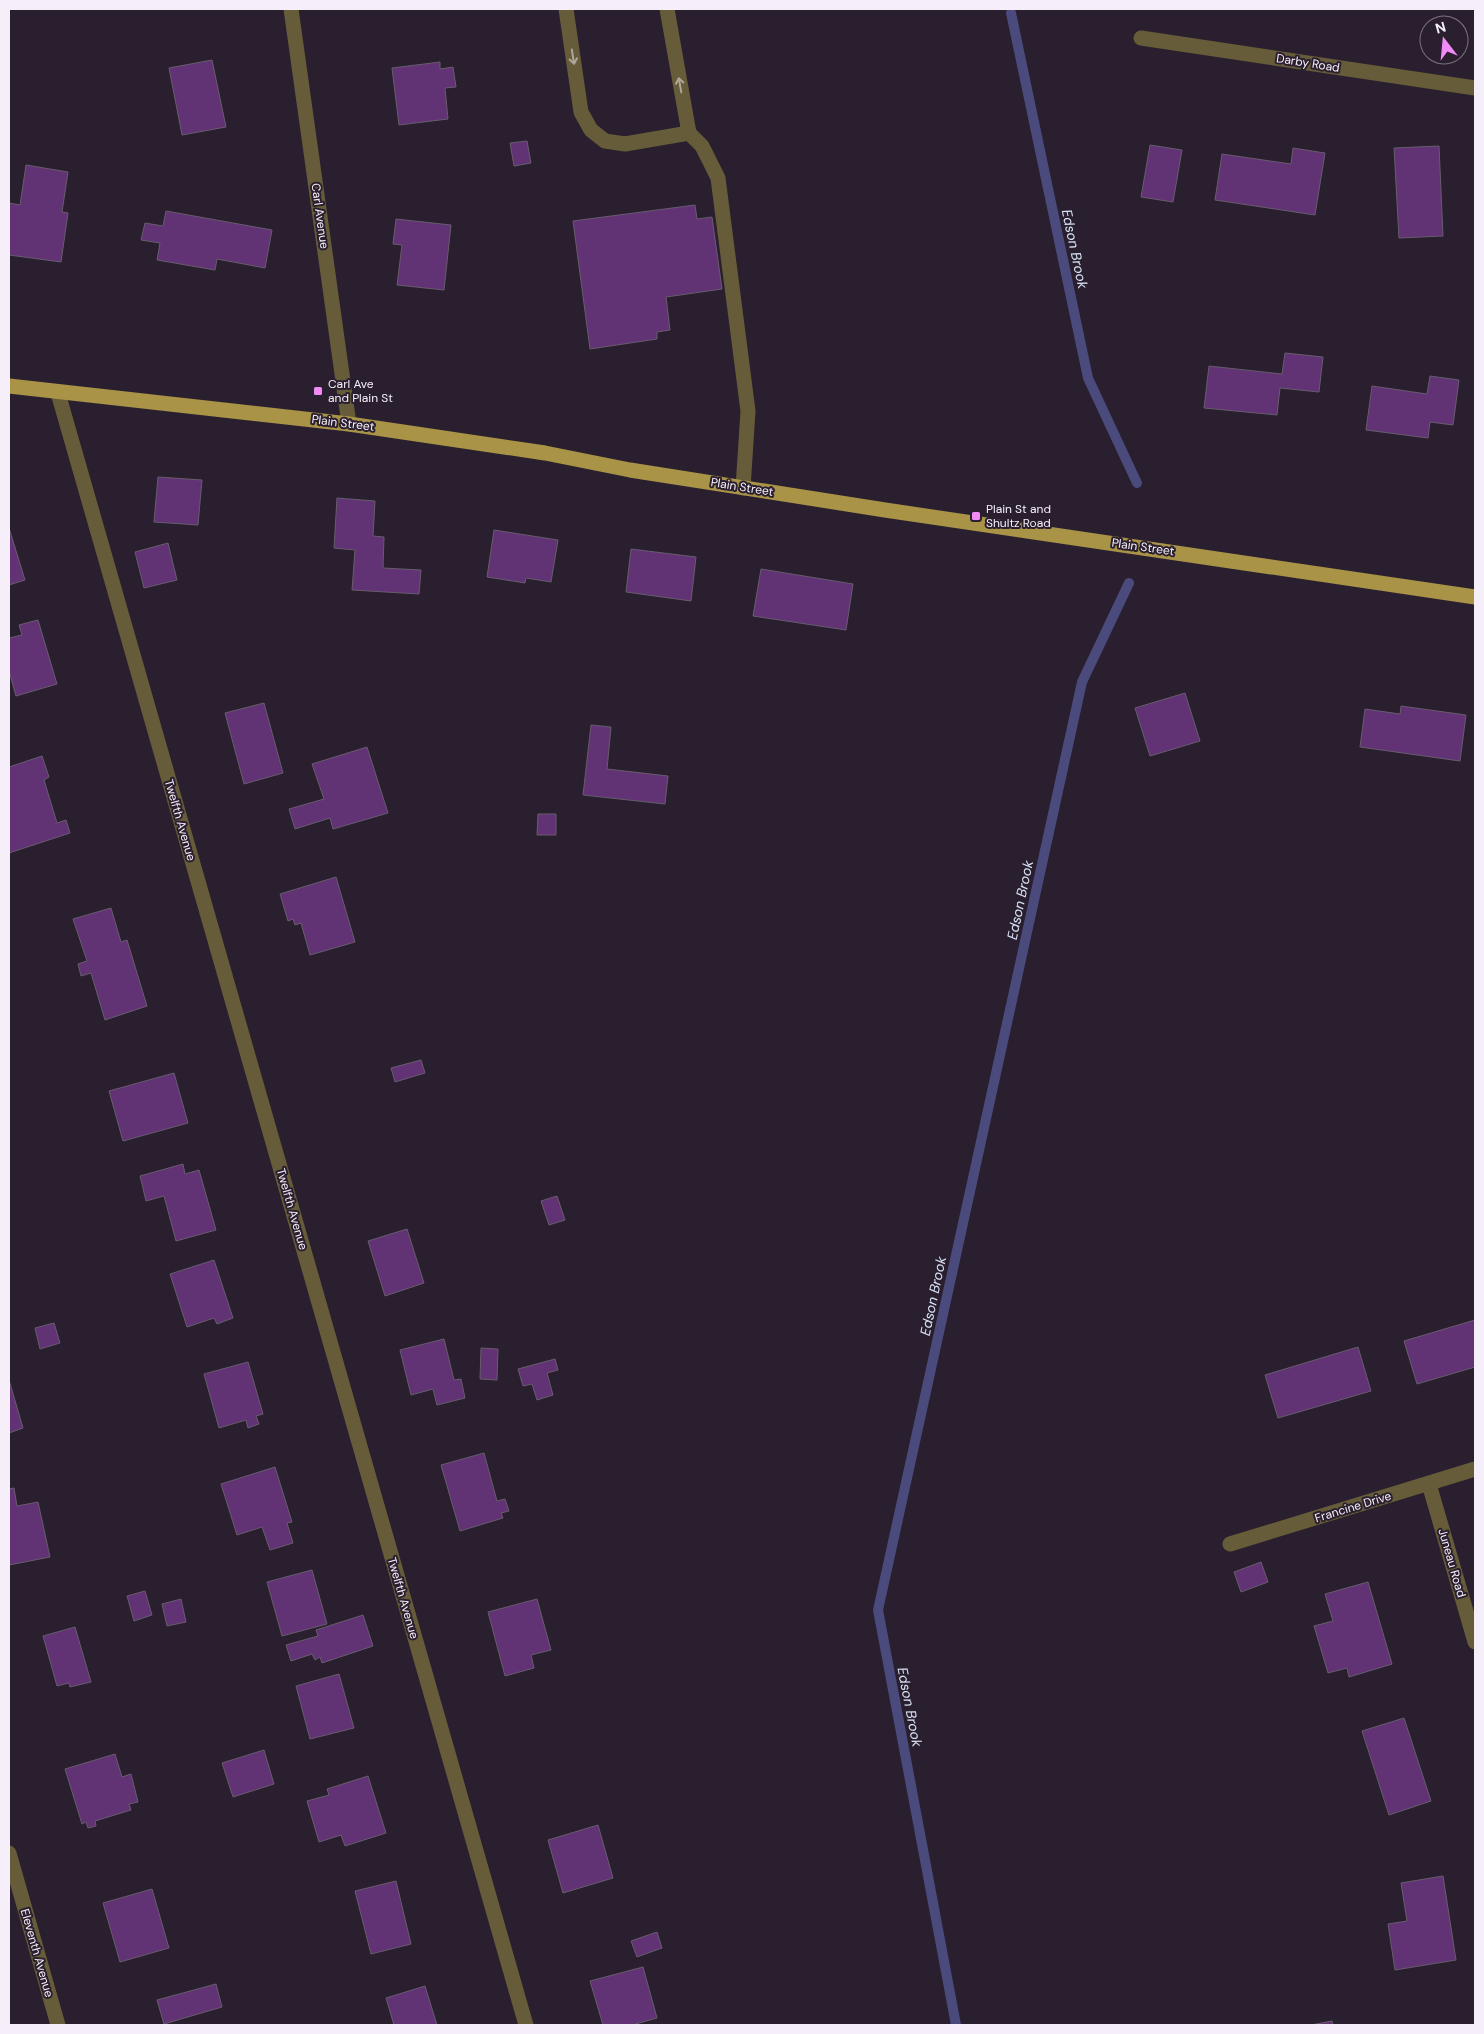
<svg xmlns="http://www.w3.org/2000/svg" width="1484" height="2034" font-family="'DM Sans',sans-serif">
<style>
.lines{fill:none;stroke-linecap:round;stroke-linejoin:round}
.stream{stroke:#4a4a7c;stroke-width:10}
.building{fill:#613375;stroke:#685c6e}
.minor{stroke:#665c39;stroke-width:15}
.major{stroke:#a89347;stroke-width:15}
.oneway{stroke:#aea699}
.poi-dot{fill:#f08bf6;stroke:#2a1f2e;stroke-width:2}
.labels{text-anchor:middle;stroke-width:4;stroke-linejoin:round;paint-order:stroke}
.street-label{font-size:12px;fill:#f6eff9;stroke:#2a1f2e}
.poi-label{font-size:12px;fill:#f6eff9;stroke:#2a1f2e;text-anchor:start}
.water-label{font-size:14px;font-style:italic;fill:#dae4f8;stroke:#2a1f2e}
</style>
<rect width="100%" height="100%" fill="#2a1f2e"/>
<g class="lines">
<g class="stream">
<path d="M1011,13l77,365 49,105"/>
<path d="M956,2025l-78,-415 204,-928 47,-99"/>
</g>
</g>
<g class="building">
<path d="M212,60l14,67 -44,8 -13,-67z"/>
<path d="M440,62v7l13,-2 3,20 -11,1 3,31 -49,6 -7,-57z"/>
<path d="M527,141l4,22 -17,3 -4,-23z"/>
<path d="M1150,145l32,5 -9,52 -32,-5z"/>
<path d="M1439,146l4,90 -44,2 -5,-90z"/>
<path d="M1293,148l32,5 -10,62 -100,-15 7,-46 69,10z"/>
<path d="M26,165l42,7 -6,40 6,1 -7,49 -52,-7v-52l11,2z"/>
<path d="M695,205l2,14 15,-2 10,72 -56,8 4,33 -13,2v7l-67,10 -17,-128z"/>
<path d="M166,211l106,19 -7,38 -48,-9 -2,11 -58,-10 3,-17 -19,-3 4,-17 18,3z"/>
<path d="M396,219l55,6 -7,65 -47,-5 5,-40 -9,-1z"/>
<path d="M1285,353l38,4 -4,35 -39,-4 -3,27 -73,-7 5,-42 73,8z"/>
<path d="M1430,376l29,4 -6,45 -23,-3 -2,16 -62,-8 6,-44 55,8z"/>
<path d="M158,477l44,3 -4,45 -44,-3z"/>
<path d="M337,498l38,3 -2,35 11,1 -1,31 38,2 -2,24 -67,-4 3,-40 -21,-2z"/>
<path d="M9,528l16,52 -16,5z"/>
<path d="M494,530l64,10 -7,42 -25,-4 -1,5 -38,-6z"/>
<path d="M168,543l9,37 -33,8 -9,-36z"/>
<path d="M631,549l65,8 -5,44 -65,-9z"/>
<path d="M761,569l92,15 -7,46 -93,-14z"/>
<path d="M38,620l19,64 -41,12 -7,-25v-33l13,-3 -3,-10z"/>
<path d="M1185,693l15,48 -50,15 -15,-48z"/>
<path d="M264,703l19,70 -39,11 -19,-71z"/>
<path d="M1401,706l65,9 -6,46 -100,-14 5,-38 35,5z"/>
<path d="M591,725l20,2 -4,42 61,7 -3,28 -82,-9z"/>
<path d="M367,747l21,66 -55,16 -3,-11 -35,11 -6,-20 35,-10 -12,-35z"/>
<path d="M42,756l7,21 -5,3 13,43 9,-3 4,13 -61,20v-86z"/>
<path d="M538,814h18v21h-19z"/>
<path d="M336,877l19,65 -45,13 -9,-32 -6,2 -2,-6 -5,2 -8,-27z"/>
<path d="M111,908l10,34 6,-2 20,66 -42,14 -14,-47 -10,3 -3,-12 9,-3 -14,-42z"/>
<path d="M421,1060l4,13 -30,9 -4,-14z"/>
<path d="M174,1073l14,50 -65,18 -14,-50z"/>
<path d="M183,1164l2,10 14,-4 17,60 -40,11 -12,-45 -18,5 -6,-25z"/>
<path d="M557,1196l8,24 -16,5 -8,-24z"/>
<path d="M407,1229l17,54 -39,13 -17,-55z"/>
<path d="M214,1260l19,58 -16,6 -3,-6 -27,9 -17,-53z"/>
<path d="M1475,1320v47l-58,17 -13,-43z"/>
<path d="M54,1323l6,20 -20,6 -5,-21z"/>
<path d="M444,1339l10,41 7,-1 4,19 -28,7 -4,-16 -22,6 -11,-45z"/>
<path d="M1358,1347l13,44 -93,27 -13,-43z"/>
<path d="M481,1348l17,1 -1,31 -17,-1z"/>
<path d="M555,1359l3,11 -11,3 6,22 -16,5 -5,-16 -9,2 -5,-17z"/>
<path d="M248,1362l15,52 -7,2 3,8 -11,4 -2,-8 -27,8 -15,-54z"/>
<path d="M9,1380l14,48 -14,5z"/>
<path d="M484,1453l13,48 8,-2 4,12 -8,2 2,5 -43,13 -19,-66z"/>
<path d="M275,1467l17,55 -5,1 6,20 -23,7 -8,-23 -25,8 -16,-51z"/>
<path d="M14,1488l3,18 21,-4 12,55 -41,8v-76z"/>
<path d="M1261,1562l7,20 -27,10 -7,-20z"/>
<path d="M312,1570l15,54 -45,12 -15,-54z"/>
<path d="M1368,1582l24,82 -43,13 -2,-9 -19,5 -14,-47 19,-5 -8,-27z"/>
<path d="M145,1591l7,24 -18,6 -7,-25z"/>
<path d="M181,1599l5,23 -19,4 -5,-22z"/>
<path d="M537,1599l14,51 -20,5 3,13 -29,8 -17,-64z"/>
<path d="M363,1615l10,31 -51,17 -2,-6 -5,3 -3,-6 -21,7 -5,-16 32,-9 -2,-6z"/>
<path d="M75,1627l16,55 -21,5 -1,-4 -12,3 -14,-50z"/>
<path d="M339,1674l15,54 -44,11 -14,-53z"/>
<path d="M1404,1718l27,83 -42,14 -27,-84z"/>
<path d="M264,1750l10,34 -41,13 -11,-34z"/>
<path d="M115,1754l7,23 9,-3 7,28 -9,2 2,6 -36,11 1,5 -8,2 -2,-6 -4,2 -17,-55z"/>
<path d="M368,1776l18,57 -41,13 -4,-11 -22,7 -12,-41 22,-6 -2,-6z"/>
<path d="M598,1825l15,53 -50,15 -15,-53z"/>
<path d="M1443,1876l13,84 -61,10 -7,-46 19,-3 -6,-38z"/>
<path d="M396,1881l15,63 -40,10 -16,-63z"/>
<path d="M152,1889l17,59 -49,14 -17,-59z"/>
<path d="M657,1932l5,16 -25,9 -6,-16z"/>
<path d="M643,1967l14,51 -25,7h-29l-13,-44z"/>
<path d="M216,1984l6,23 -58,17 -7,-24z"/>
<path d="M425,1986l12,39h-43l-8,-27z"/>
<path d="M1332,2021l1,4h-22z"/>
</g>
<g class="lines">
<g class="minor">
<path d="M291,9l58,415"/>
<path d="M566,9l15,103 10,18 14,11 20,3 64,-11"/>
<path d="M667,9l22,124 13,13 16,32 30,233 -5,77"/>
<path d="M1141,38l334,50"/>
<path d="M58,393l468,1632"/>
<path d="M1429,1484l46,158"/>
<path d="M1230,1544l245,-75"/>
<path d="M9,1853l49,172"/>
</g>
<path class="major" d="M9,386l340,38 196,29 85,17 255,40 590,87"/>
</g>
<defs><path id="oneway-shaft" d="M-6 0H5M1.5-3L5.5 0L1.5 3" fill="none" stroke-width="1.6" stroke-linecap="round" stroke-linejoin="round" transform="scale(1.25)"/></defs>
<g class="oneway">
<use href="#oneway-shaft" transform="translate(573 57) rotate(81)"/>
<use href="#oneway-shaft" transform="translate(680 85) rotate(-100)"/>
</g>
<g class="poi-dot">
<rect x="313" y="386" width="10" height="10" rx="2.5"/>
<rect x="971" y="511" width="10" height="10" rx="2.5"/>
</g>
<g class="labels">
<g class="street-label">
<text transform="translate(1308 63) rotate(9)" y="4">Darby Road</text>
<text transform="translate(320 216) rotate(82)" y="4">Carl Avenue</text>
<text transform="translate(343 423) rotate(7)" y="4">Plain Street</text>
<text transform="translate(742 487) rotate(9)" y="4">Plain Street</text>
<text transform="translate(1143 547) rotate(8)" y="4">Plain Street</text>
<text transform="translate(180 820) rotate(74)" y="4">Twelfth Avenue</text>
<text transform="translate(292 1209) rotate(74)" y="4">Twelfth Avenue</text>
<text transform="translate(1353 1507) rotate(-17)" y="4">Francine Drive</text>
<text transform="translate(1452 1563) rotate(74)" y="4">Juneau Road</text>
<text transform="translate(403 1598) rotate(74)" y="4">Twelfth Avenue</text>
<text transform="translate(37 1953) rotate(74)" y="4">Eleventh Avenue</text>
</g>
<g class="poi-label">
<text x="328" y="388">Carl Ave<tspan x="328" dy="14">and Plain St</tspan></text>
<text x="986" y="513">Plain St and<tspan x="986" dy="14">Shultz Road</tspan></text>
</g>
<g class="water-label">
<text transform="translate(1075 249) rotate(78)" y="5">Edson Brook</text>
<text transform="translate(1020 900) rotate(-78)" y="5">Edson Brook</text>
<text transform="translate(933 1296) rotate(-78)" y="5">Edson Brook</text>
<text transform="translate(910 1707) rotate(79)" y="5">Edson Brook</text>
</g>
</g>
<rect width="1484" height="2034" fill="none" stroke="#f6eff9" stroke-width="20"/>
<g transform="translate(1444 40) rotate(344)"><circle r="24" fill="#2a1f2e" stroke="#7c727f"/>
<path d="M0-4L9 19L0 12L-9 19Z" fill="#f08bf6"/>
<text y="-8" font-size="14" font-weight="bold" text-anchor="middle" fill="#f6eff9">N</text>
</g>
</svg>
